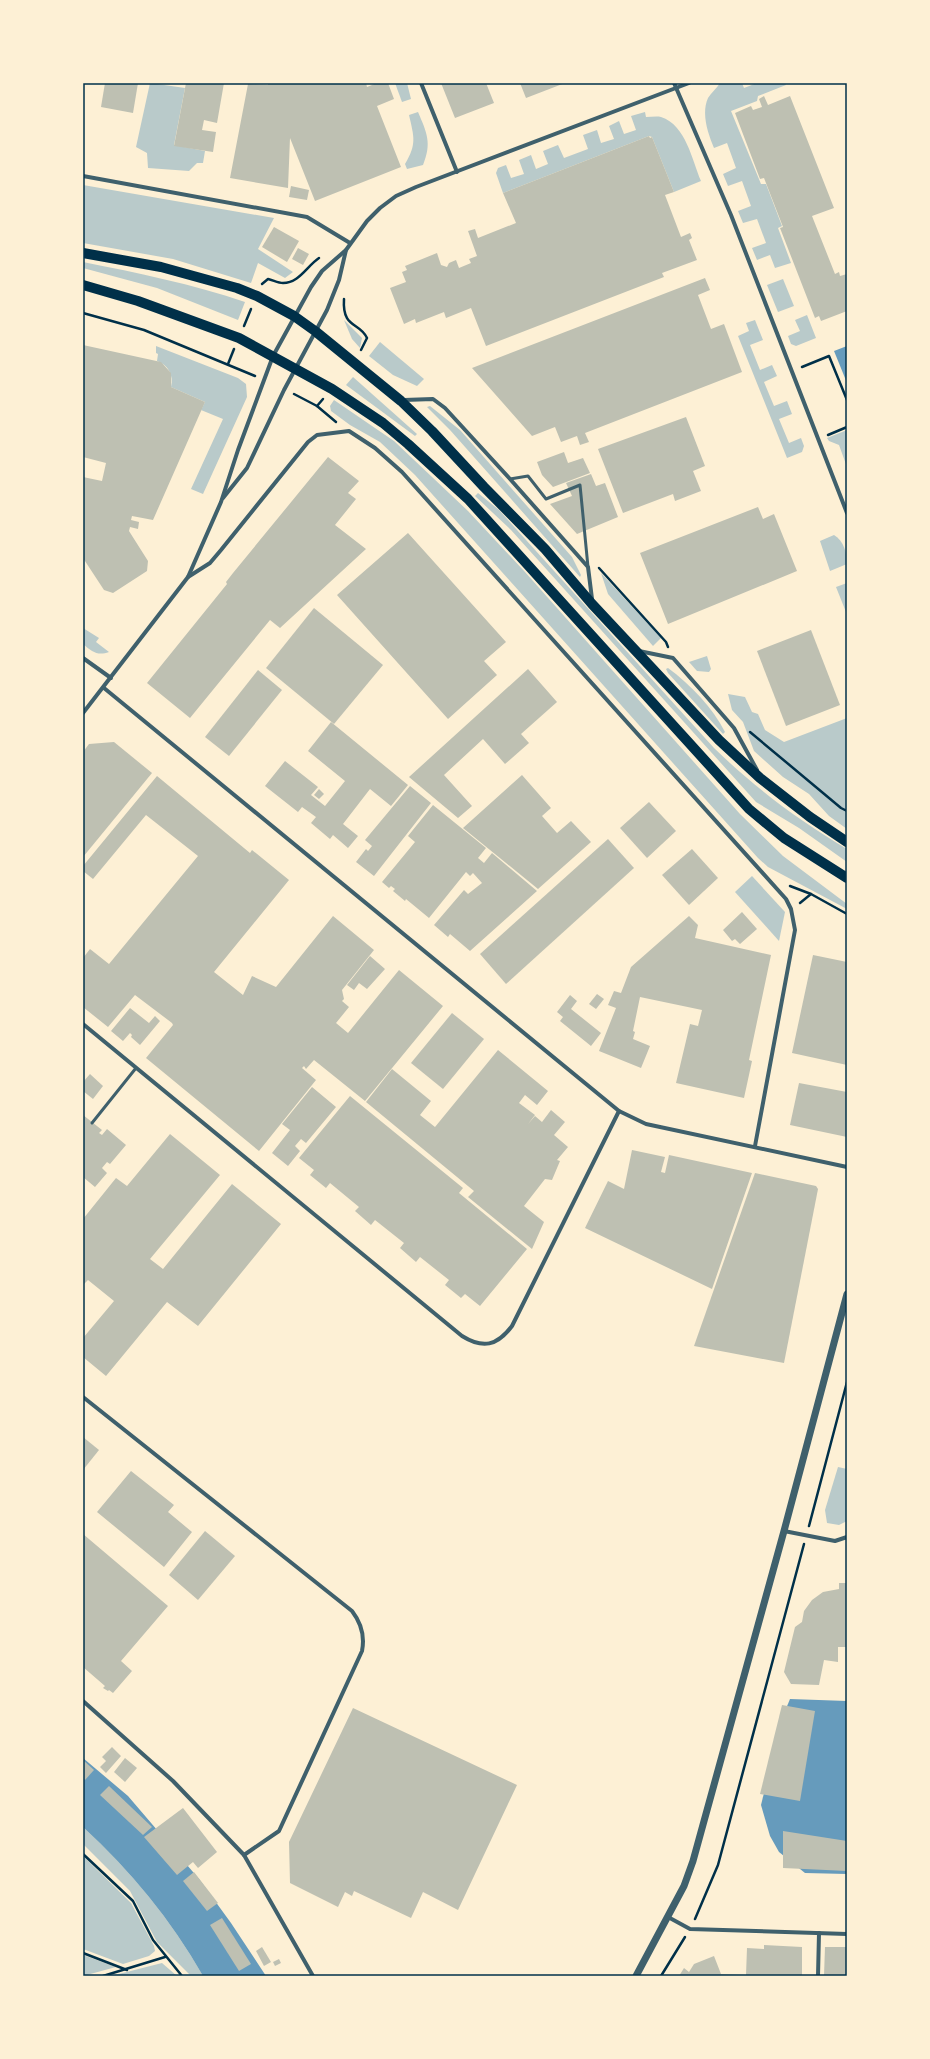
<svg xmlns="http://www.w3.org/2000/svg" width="930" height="2059" font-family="'Noto Sans',sans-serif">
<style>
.green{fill:#b9caca}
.water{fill:#669bbc}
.building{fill:#bec0b2}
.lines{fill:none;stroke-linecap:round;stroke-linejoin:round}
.path{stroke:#003049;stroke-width:2.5}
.service{stroke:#3f606c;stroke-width:3}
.minor{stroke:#3f606c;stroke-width:4}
.tertiary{stroke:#3f606c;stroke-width:7}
.primary{stroke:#003049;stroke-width:10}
.neatline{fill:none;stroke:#003049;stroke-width:1.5}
</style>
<rect width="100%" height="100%" fill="#fdf0d5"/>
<g class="green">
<path d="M150,83l35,5 -11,57 31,6 -2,12h-6l-8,8 -41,-3 -1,-15 -11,-6z"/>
<path d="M395,83h12l4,16 -9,3z"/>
<path d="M720,83h22l2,5 13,-5h28l1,2 -28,11 -1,5 -26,10 30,73h5l16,42 -4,2 13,35 -16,5 -5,-13 -13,5 -5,-12 14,-5 -9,-24 -14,4 -5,-12 13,-5 -9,-25 -14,5 -5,-12 13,-6 -9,-25 -13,5c-6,-15 -13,-34 -6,-50 3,-5 9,-10 12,-15z"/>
<path d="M418,112c9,21 14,31 5,53l-16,4 -2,-5c12,-20 9,-27 4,-49z"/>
<path d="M645,112l1,5c5,0 11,-1 15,0 25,8 31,43 40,64l-27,11 -22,-55 -3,-1 -146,57 -7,-20 2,-5 8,-3 5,13 13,-4 -5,-14 12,-5 5,14 12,-5 -5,-13 15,-6 6,13 24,-9 -5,-14 14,-5 4,13 13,-4 -5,-13 10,-5 5,13 12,-4 -5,-14z"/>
<path d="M83,185l191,33 -16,31 35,23 -8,6 -27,-15 -7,20 -78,-24 -90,-16z"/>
<path d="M83,262c55,11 109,22 162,40l-7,18 -81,-32 -74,-20z"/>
<path d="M783,279l11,27 -16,6 -11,-27z"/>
<path d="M807,315l9,23 -20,8 -5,-2 -3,-8 12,-5 -5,-11z"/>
<path d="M344,320l18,18 -2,10 -8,-9z"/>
<path d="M755,320l8,20 -13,5 10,25 12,-5 5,11 -13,6 10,24 13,-5 5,13 -13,5 10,24 12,-5 3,8 -2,6 -15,6 -49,-122 11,-5 -3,-8z"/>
<path d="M380,342l44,37 -7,7 -24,-11 -24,-19z"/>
<path d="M156,346l82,32 8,6 1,13 -44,97 -12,-5 32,-70 -22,-9 4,-8 -34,-15c3,-12 -3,-22 -14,-26l1,-7 -2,-1z"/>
<path d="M353,377l64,57 -2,2 -69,-51z"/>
<path d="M334,400l60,41 74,70 57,61 215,242 43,42 64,48v5l-79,-42 -10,-9 -343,-383 -35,-33 -30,-17 -19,-14 -1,-5z"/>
<path d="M430,406l30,24 112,127 9,18 -1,2 -130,-147 -23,-23z"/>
<path d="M847,430v37l-8,-22 -10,-4 -2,-3z"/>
<path d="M478,493l21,17 215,238c40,39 84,72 133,101v13l-48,-34 -43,-26 -245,-272 -36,-34z"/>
<path d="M834,535c10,6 13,18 13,29l-17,7 -10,-30z"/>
<path d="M601,573l60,65 -8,8 -45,-52z"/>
<path d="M847,583v29h-1l-10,-25z"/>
<path d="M83,628l16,10 -3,4 13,10c-11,4 -17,0 -26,-8z"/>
<path d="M707,656l4,13 -2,3 -12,-1 -8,-9z"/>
<path d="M668,668c23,17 44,39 57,64l-2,2 -55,-61 -2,-4z"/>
<path d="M728,694l17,3 7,15 6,2 7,16 19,12 63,-24v111l-18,-13 -20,-22 -26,-17 -29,-26 -11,-29 -11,-12z"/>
<path d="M752,876l33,36 -6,29 -44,-49z"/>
<path d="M838,1467l9,2v52l-8,4 -12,-2 -2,-13z"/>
<path d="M83,1827c48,44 88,93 120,149h-12l-34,-34 -27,-51 -47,-47z"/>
<path d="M83,1856l48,47 23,43 1,5 -6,5 -26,8 -40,-15z"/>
<path d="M83,1955l33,12 -33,9z"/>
<path d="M162,1963l15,13h-66z"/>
</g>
<g class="water">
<path d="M847,346v37l-13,-32z"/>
<path d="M790,1699l57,2v173l-42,-1 -26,-21 -9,-16 -9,-31 22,-89z"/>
<path d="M83,1758l45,38 71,83 32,44 35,53h-63c-32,-56 -72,-105 -120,-149z"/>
</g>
<g class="building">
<path d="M105,83h33l-5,30 -32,-6z"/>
<path d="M186,83h38l-7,40 -13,-3 -2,10 14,2 -3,20 -39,-6z"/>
<path d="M268,83h98l1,4 10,-4h11l6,16 -17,7 24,61 -86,34 -25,-63 -2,50 -58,-10 18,-94 20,1z"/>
<path d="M441,83h45l8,20 -39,15z"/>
<path d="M520,83h45l-39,15z"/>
<path d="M764,96l4,9 22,-9 44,112 -22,8 23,58 4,-2 1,4 7,-2v37l-26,10 -2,-5 -4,2 -35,-90 3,-1 -19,-49 -4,1 -25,-66 16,-7 2,4 9,-3 -3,-8z"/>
<path d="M649,136l1,2 2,-1 22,55 -9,3 16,42 9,-4 2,5 -3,2 8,20 -35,13 2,4 -178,69 -15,-38 -25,10 -2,-6 -28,11 -1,-4 -11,5 -14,-36 16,-6 -4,-10 5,-2 -2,-4 32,-13 4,12 6,2 2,-4 7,-3 3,8 12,-5 -2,-4 8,-3 -9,-25 7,-2 3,9 38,-15 -13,-30z"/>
<path d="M291,186l18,4 -2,10 -18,-3z"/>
<path d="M274,227l25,14 -12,21 -25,-15z"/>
<path d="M298,248l11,6 -6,11 -11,-6z"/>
<path d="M705,278l5,12 -12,5 13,34 13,-5 18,48 -157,61 4,9 -9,3 -3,-9 -16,6 -6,-15 -23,9 -60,-68z"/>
<path d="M83,345l78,17 10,11v14l34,15 -52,118 -21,-4 -1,4 8,2 -1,7 -8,-2 -1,4 19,30 -1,10 -34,22 -9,-3 -21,-32v-81l19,4 4,-18 -23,-6z"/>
<path d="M686,417l19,49 -12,5 8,20 -26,10 -2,-7 -50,19 -25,-64z"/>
<path d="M564,452l4,11 15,-5 7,15 -37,14 -11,-12 -5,-13z"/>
<path d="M328,457l31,24 -11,12 8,6 -21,26 31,24 -86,79 -10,-8 -80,98 -43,-35 80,-99 -1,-2 7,-9z"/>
<path d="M591,474l5,12 9,-3 13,34 -41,17 -27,-30 22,-8 -6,-13z"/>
<path d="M758,507l5,12 11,-5 23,57 -129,53 -28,-71z"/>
<path d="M408,533l98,109 -22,19 13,14 -49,44 -111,-124z"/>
<path d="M314,608l69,57 -49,59 -68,-56z"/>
<path d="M811,630l29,75 -54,21 -29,-75z"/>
<path d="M528,669l29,33 -36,32 8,9 -24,21 -22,-25 -39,36 28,31 -14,12 -49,-41z"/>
<path d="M258,670l24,20 -53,66 -24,-19z"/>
<path d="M331,722l77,63 -17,21 -21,-17 -27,35 15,12 -10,12 -15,-13 -3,4 -19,-16 5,-6 -14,-10 -4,5 -33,-26 20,-25 33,26 -7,8 14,11 20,-25 -37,-30z"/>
<path d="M114,742l38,31 -69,84v-105l6,-8z"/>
<path d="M522,775l29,33 -9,8 15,17 14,-12 20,21 -53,47 -75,-61z"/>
<path d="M157,776l93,77 2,-3 37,30 -75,92 29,23 9,-19 24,11 57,-71 41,34 -32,40 2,9 -2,2 7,6 -13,16 12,10 51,-63 44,36 -78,95 -51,-41 -8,9 -2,-3 -2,2 14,12 -57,71 -113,-93 27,-33 -1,-2 -37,-28 -27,32 -25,-20v-49l7,-9 19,15 89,-108 -52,-41 -53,64 -10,-8v-5z"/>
<path d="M410,786l21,17 -57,73 -18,-14 10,-13 2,2 4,-5 -7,-6z"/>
<path d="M319,789l5,5 -5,5 -5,-4z"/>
<path d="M649,802l27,29 -29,27 -27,-30z"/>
<path d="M433,805l53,43 -8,10 6,5 8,-10 45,38 -67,60 -20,-17 -2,3 -14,-12 30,-35 4,4 14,-11 -9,-10 -3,3 -4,-4 -37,46 -23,-19 -1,2 -12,-10 2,-2 -4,-3 -2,2 -7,-6 33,-40 -7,-6z"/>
<path d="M608,839l26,29 -128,116 -26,-30z"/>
<path d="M692,849l26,29 -29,27 -27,-30z"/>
<path d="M742,912l15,17 -17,15 -5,-5 -3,2 -9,-11z"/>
<path d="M689,916l9,9 -3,13 76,17 -22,105 3,1 -8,37 -68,-15 14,-59 8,2 4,-16 -62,-13 -7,34 2,1 -2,7 17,7 -9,22 -42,-17 17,-43 -8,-3 6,-14 7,2 10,-26z"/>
<path d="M813,955l34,7v103l-55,-12z"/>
<path d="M370,956l15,13 -18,20 -8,-6 -5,7 -7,-5z"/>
<path d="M597,994l7,5 -8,10 -7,-5z"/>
<path d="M570,995l7,6 -6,8 30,24 -10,13 -31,-25 3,-4 -6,-5z"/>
<path d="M130,1008l19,15 6,-7 5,5 -20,24 -9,-8 1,-2 -2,-2 -7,8 -12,-10z"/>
<path d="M452,1013l32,26 -41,50 -32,-26z"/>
<path d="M498,1050l50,41 -11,14 -12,-10 -6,8 16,12 -7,9 7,-8 7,6 9,-12 14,12 -11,13 14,12 -11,13 3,1 -8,19 -7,-1 -21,27 20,16 -12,27 -64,-52 6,-6 -108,-89 26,-33 39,32 -11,14 15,12z"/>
<path d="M90,1074l13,12 -10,13 -10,-8v-9z"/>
<path d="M799,1083l48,9v45l-57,-12z"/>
<path d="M312,1087l24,20 -30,36 -5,-4 -6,7 5,5 -12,15 -16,-13 18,-23 -8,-6z"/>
<path d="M350,1096l113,92 -4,5 68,56 -47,57 -15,-12 -4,4 -16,-13 4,-5 -29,-23 -4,5 -16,-14 4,-5 -29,-23 -4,5 -16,-14 4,-4 -29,-24 -4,5 -16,-13 4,-5 -15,-12z"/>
<path d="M83,1115l19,15 -3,3 3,2 5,-6 19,16 -16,19 -3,-2 -5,6 5,5 -12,14 -12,-10z"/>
<path d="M170,1134l50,41 -70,84 13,10 69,-85 49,40 -83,102 -31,-24 -61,74 -23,-19v-19l31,-37 -26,-21 -5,5v-66l33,-41 11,8z"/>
<path d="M632,1150l33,7 -4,15 4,1 4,-18 83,18 -40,116 -127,-61 23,-47 16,8z"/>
<path d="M755,1173l61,13 2,3 -34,174 -90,-17z"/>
<path d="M83,1437l16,13 -16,20z"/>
<path d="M131,1471l43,34 -6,7 24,20 -28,35 -67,-55z"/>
<path d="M205,1531l30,25 -37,44 -29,-25z"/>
<path d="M83,1534l85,72 -47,55 11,10 -19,22 -4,-3 -1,1 -5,-3 2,-2 -22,-19z"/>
<path d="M839,1583h8v64h-9v15l-14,-2 -5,25 -28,-1 -7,-12 11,-45 7,-5 2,-11 8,-11 11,-8 16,-3z"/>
<path d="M782,1705l33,6 -15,90 -40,-7z"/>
<path d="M353,1708l164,77 -59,125 -35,-18 -12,26 -57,-27 -2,5 -7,-4 -7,15 -48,-24 -1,-41z"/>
<path d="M112,1747l9,9 -15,17 -6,-6 6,-6 -4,-4z"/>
<path d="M125,1758l12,10 -12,14 -11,-10z"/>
<path d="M83,1760l11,10 -9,10 -2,-2z"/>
<path d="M109,1786l43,41 -9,8 -43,-40z"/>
<path d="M183,1808l34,44 -19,16 -5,-6 -16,13 -33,-38z"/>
<path d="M783,1831l64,10v30l-64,-3z"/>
<path d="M194,1872l24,31 -11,8 -24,-30z"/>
<path d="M222,1918l29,46 -12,7 -29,-46z"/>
<path d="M764,1945l38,2v29h-123l5,-8 5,4 5,-8 20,-8 7,18 25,1 1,-27 17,1z"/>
<path d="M262,1947l9,15 -7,4 -8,-15z"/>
<path d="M825,1947h22v29h-23z"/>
<path d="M279,1959l2,4 -6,3 -2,-4z"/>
</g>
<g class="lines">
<g class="path">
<path d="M262,284l6,-5c5,1 10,4 15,4 16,0 24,-17 36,-25"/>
<path d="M344,299c-2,30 16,23 23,39l-6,12"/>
<path d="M83,313l61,17 111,46"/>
<path d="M244,326l7,-17"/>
<path d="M228,364l6,-15"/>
<path d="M802,367l27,-11 18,44"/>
<path d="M294,394l23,12 19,16"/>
<path d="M317,406l6,-7"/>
<path d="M828,435l19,-8"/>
<path d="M599,568l67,74 2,5"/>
<path d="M750,732l91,76 6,3"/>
<path d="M790,886l21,8 36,20"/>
<path d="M800,903l11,-9"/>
<path d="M809,1526l38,-144"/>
<path d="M83,1854l50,47 20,39 29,36"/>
<path d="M695,1919l23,-54 86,-321"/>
<path d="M83,1953l44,17"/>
<path d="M103,1976l62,-19"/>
<path d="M661,1976l24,-39"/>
</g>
<g class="service">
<path d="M510,479l18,-3 18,23 34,-14 8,82"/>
<path d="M92,1123l44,-55"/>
</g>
<g class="minor">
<path d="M421,83l36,89"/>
<path d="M674,83l57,132 116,298"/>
<path d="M83,176l224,41 43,26"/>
<path d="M404,400l29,-1 12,9 65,71 78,88 4,32"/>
<path d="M223,498l24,-30 37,-78 43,-80 12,-30 7,-30"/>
<path d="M188,577l22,-14 11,-13 87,-108 9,-7 32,-4 26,17 27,24 384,427 5,10 4,21 -40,216"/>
<path d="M639,651l34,7 61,70 23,42"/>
<path d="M83,658l28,20"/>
<path d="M104,688l515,423 27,13 201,43"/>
<path d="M83,713l105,-136 33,-75 17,-52 35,-94 38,-69 11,-16 24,-21 21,-29 13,-13 16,-12 20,-9 273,-104"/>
<path d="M83,1024l379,312c21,13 35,10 50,-10l107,-215"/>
<path d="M83,1397l269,214c10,13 13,25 10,40l-83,180 -35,24"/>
<path d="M784,1531l51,10 12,-4"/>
<path d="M83,1701l90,80 71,74 69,121"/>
<path d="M668,1917l22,12 157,5"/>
<path d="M818,1976l1,-43"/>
</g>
<path class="tertiary" d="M636,1976l48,-90 9,-25 91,-330 63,-237"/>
<g class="primary">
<path d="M83,253l78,14 76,21 20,8 37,20 21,15 86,70 31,30 52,56 61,62 47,55 127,136 41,38 50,39 37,25"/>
<path d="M83,285l55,16 101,37 93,51 51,34 25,21 60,55 281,310 35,29 63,40"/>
</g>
</g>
<rect width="930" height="2059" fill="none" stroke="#fdf0d5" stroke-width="168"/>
<rect x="84" y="84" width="762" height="1891" class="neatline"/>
</svg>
